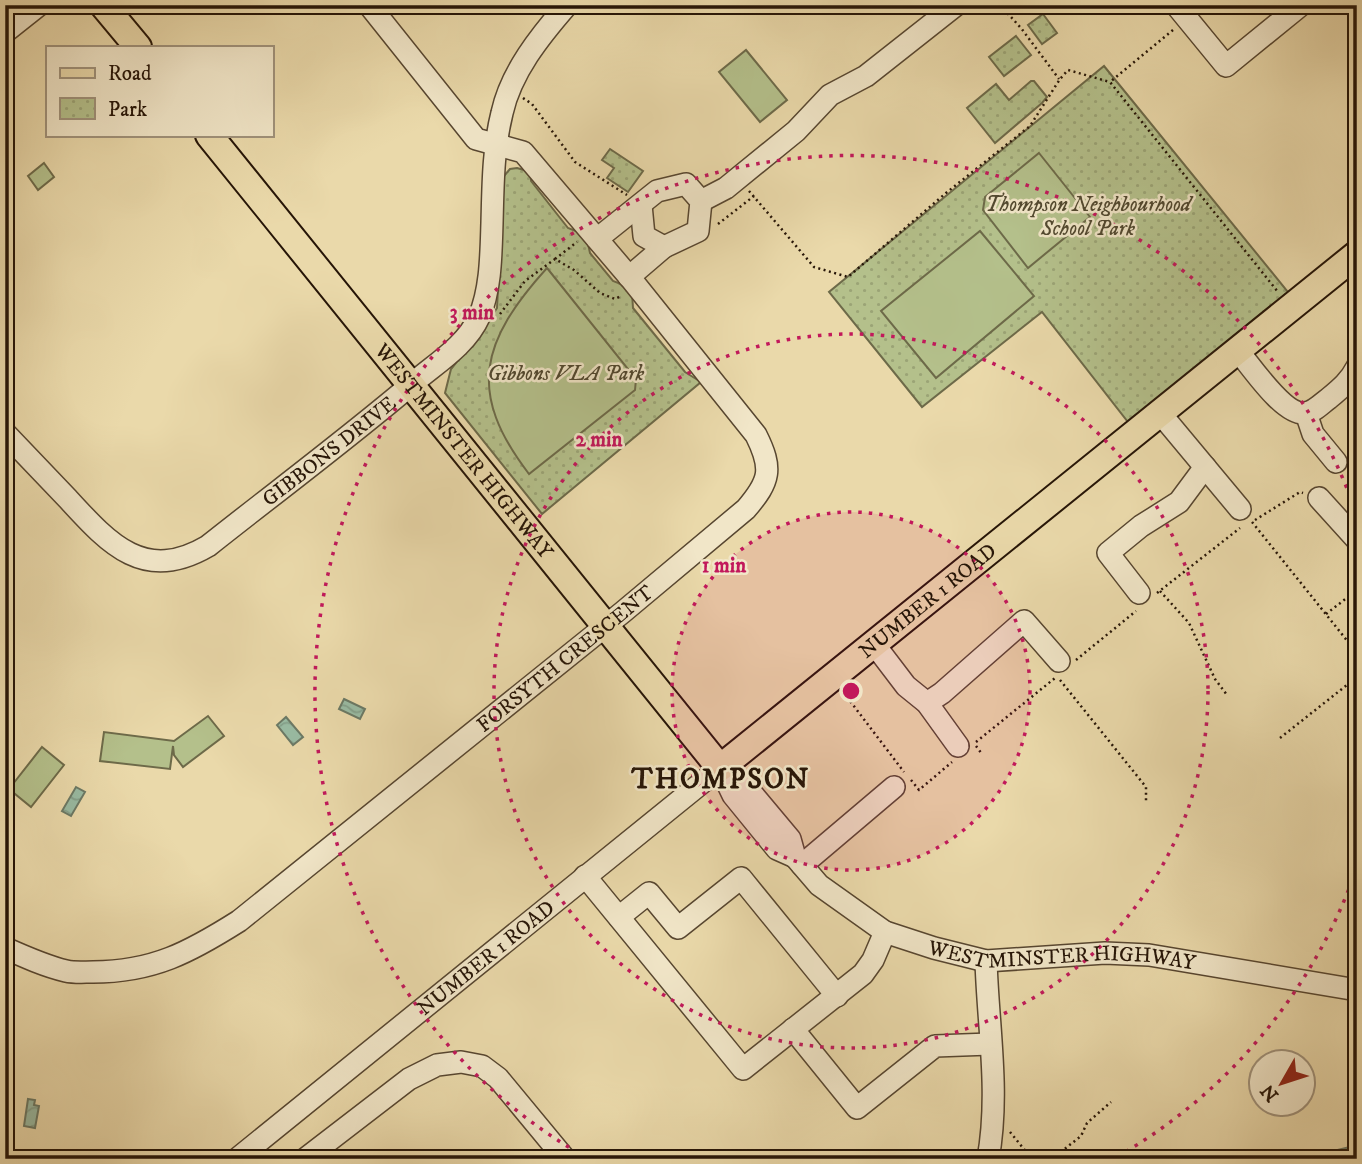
<svg xmlns="http://www.w3.org/2000/svg" width="1362" height="1164" font-family="'IM FELL DW Pica',serif">
<style>
.park{fill:url(#park-dots);stroke:#6d6a49;stroke-width:2}
.pitch{fill:#b4c08b;stroke:#6d6a49;stroke-width:2}
.water{fill:url(#water-waves);stroke:#6b7965;stroke-width:2}
.lines{fill:none;stroke-linecap:round;stroke-linejoin:round}
.minor-casing{stroke:#574630;stroke-width:24}
.major-casing{stroke:#261507;stroke-width:30}
.path{stroke:#261507;stroke-width:2.5;stroke-dasharray:2 3.5;stroke-linecap:butt}
.minor{stroke:#f1e6c8;stroke-width:21}
.major{stroke:#ead9aa;stroke-width:26}
.ring{fill:none;stroke:#c2185b;stroke-width:3.5;stroke-dasharray:3.5 7}
.labels{text-anchor:middle;stroke-width:5;stroke-linejoin:round;paint-order:stroke}
.park-label{font-size:21px;font-style:italic;fill:#51482f;stroke:#f1e6c8}
.street-label{font-size:21px;fill:#261507;stroke:#f1e6c8}
.district-label{font-size:28px;font-weight:bold;letter-spacing:2px;fill:#261507;stroke:#f1e6c8}
.centre{fill:#c2185b;stroke:#f1e6c8;stroke-width:3.5}
.ring-label{font-size:21px;text-anchor:middle;font-weight:bold;fill:#c2185b;stroke:#f1e6c8;stroke-width:5;stroke-linejoin:round;paint-order:stroke}
</style>
<defs>
<pattern id="park-dots" width="8" height="8" patternUnits="userSpaceOnUse" patternTransform="scale(1.75)"><rect width="8" height="8" fill="#b4c08b"/><path d="M2 2h.1M6 6h.1" fill="none" stroke="#9ba476" stroke-width="1.8" stroke-linecap="round"/></pattern>
<pattern id="water-waves" width="16" height="10" patternUnits="userSpaceOnUse" patternTransform="scale(1.75)"><rect width="16" height="10" fill="#99bba3"/><path d="M0 5q4-4 8 0t8 0" fill="none" stroke="#84a08b"/></pattern>
</defs>
<rect width="100%" height="100%" fill="#ead9aa"/>
<filter id="stains"><feTurbulence type="fractalNoise" baseFrequency=".00286" numOctaves="4"/><feColorMatrix values="0 0 0 0 .2 0 0 0 0 .09 0 0 0 0 .02 0 0 0 .5 -.17"/></filter>
<radialGradient id="worn" r=".72"><stop offset=".6" stop-color="#630" stop-opacity="0"/><stop offset="1" stop-color="#630" stop-opacity=".3"/></radialGradient>
<g class="park">
<path d="M1043,14l14,19 -15,11 -14,-19z"/>
<path d="M1016,36l15,19 -27,21 -15,-19z"/>
<path d="M1104,66l184,226 -160,130 -86,-110 -120,95 -93,-115z"/>
<path d="M1031,81h3l13,16 -5,6 -47,40 -28,-35 29,-24 13,16z"/>
<path d="M610,149l33,22 -15,21 -21,-14 7,-10 -12,-8z"/>
<path d="M517,168l7,2 7,6v5l37,47 13,5 6,6 3,14 23,28 13,5 6,7 1,15 52,64 16,10 -159,132 -97,-121 6,-24 32,-39 14,-22 7,-132 6,-7z"/>
</g>
<g class="pitch">
<path d="M746,50l41,50 -27,22 -41,-50z"/>
<path d="M1039,153l51,64 -62,51 -45,-58 2,-13z"/>
<path d="M44,163l10,14 -16,13 -10,-14z"/>
<path d="M980,231l54,65 -98,82 -55,-67z"/>
<path d="M547,268l89,111 -1,11 -106,84c-63,-82 -48,-133 18,-206z"/>
<path d="M208,716l16,20 -41,31 -9,-12 -1,-9 -3,23 -70,-8 4,-29 70,9z"/>
<path d="M42,747l22,18 -33,42 -22,-18z"/>
</g>
<g class="water">
<path d="M344,699l21,10 -5,10 -21,-10z"/>
<path d="M286,717l17,20 -10,8 -16,-20z"/>
<path d="M76,787l9,5 -14,24 -9,-5z"/>
<path d="M28,1099l7,1 -1,5 5,1 -4,22 -11,-2z"/>
<path d="M1354,1146l2,9 -16,4h-18l-1,-5z"/>
</g>
<g class="lines">
<g class="minor-casing">
<g id="minor">
<path d="M1176,5l50,61 75,-61"/>
<path d="M5,32l34,-27"/>
<path d="M701,201l25,-13 70,-57 34,-36 36,-19 90,-71"/>
<path d="M641,205l3,31 20,11"/>
<path d="M597,239l60,-48 29,-7 15,17 -3,30 -34,16 -35,30"/>
<path d="M1238,351c13,15 46,65 67,62 9,-1 16,-9 23,-14 12,-10 22,-18 29,-32"/>
<path d="M1160,413l80,96"/>
<path d="M1306,413l7,21 23,28"/>
<path id="s1" d="M5,433c21,22 42,44 63,66 42,46 77,84 140,47 68,-54 138,-106 204,-162 23,-20 54,-38 67,-67 12,-28 12,-63 13,-94 1,-37 1,-74 10,-110 9,-41 38,-77 65,-108"/>
<path d="M1319,498l38,42"/>
<path d="M1139,593l-31,-40 33,-27 38,-24 26,-35"/>
<path d="M874,644l32,42 21,17 31,43"/>
<path d="M927,703l15,-10 82,-72 35,40"/>
<path id="s2" d="M720,768l24,16 46,55 5,18 24,28 66,47 49,16 52,13 119,-8 44,2 208,35"/>
<path d="M721,770l12,25 44,54 18,8"/>
<path d="M802,865l92,-78"/>
<path d="M585,876l158,193 120,-95 10,-14 12,-28"/>
<path d="M619,917l30,-24 29,35 63,-50 96,118"/>
<path id="s3" d="M5,948c20,9 40,18 61,23 9,2 18,1 27,1 60,0 97,-20 146,-51l384,-309 123,-103c24,-28 27,-40 10,-74l-125,-156 -108,-127 -47,-13 -107,-134"/>
<path d="M986,961c2,66 14,132 2,198"/>
<path d="M793,1029l64,79 78,-62 55,-2"/>
<path id="s4" d="M237,1159l483,-391"/>
<path d="M305,1159l104,-80 28,-14 24,-3 21,4 16,12 67,81"/>
</g>
</g>
<g class="major-casing">
<g id="major">
<path d="M103,5l35,42"/>
<path id="s5" d="M209,135l511,633 637,-514"/>
</g>
</g>
<g class="path">
<path d="M1000,5l21,23 38,51"/>
<path d="M1173,30l-63,52 168,210"/>
<path d="M523,98l9,6 43,58 52,33"/>
<path d="M749,191l65,76 34,10 98,-84 84,-67 30,-47 8,-9 42,12"/>
<path d="M718,224l36,-28"/>
<path d="M555,259l22,-17"/>
<path d="M500,314l25,-33 30,-22 19,11 26,23 15,6 6,-3"/>
<path d="M1255,520l45,-28 3,1"/>
<path d="M1252,522l105,131"/>
<path d="M1160,591l29,32 26,56 12,16"/>
<path d="M1157,593l83,-65"/>
<path d="M1326,614l31,-24"/>
<path d="M1076,660l60,-49"/>
<path d="M1060,680l86,107v16"/>
<path d="M847,697l57,75"/>
<path d="M1280,738l77,-61"/>
<path d="M976,742l79,-64"/>
<path d="M976,746l6,8"/>
<path d="M911,780l8,10 33,-28"/>
<path d="M1010,1132l22,27"/>
<path d="M1052,1159l29,-23 6,-13 24,-21"/>
</g>
<use href="#minor" class="minor"/>
<use href="#major" class="major"/>
</g>
<circle cx="851" cy="691" r="179" fill="#c2185b" fill-opacity=".12"/>
<g class="ring">
<circle cx="851" cy="691" r="179"/>
<circle cx="851" cy="691" r="357"/>
<path d="M1356 870A536 536 0 0 1 1115 1158M587 1158A536 536 0 1 1 1356 512"/>
</g>
<g class="labels">
<g class="park-label">
<text x="1088" y="211">Thompson Neighbourhood<tspan x="1088" dy="24">School Park</tspan></text>
<text x="566" y="380">Gibbons VLA Park</text>
</g>
<g class="street-label">
<text dy="7" stroke="none"><textPath href="#s1" startOffset="410">GIBBONS DRIVE</textPath></text>
<text dy="7" stroke="none"><textPath href="#s5" startOffset="406">WESTMINSTER HIGHWAY</textPath></text>
<text dy="7" stroke="none"><textPath href="#s5" startOffset="1080">NUMBER 1 ROAD</textPath></text>
<text dy="7" stroke="none"><textPath href="#s3" startOffset="668">FORSYTH CRESCENT</textPath></text>
<text dy="7" stroke="none"><textPath href="#s2" startOffset="418">WESTMINSTER HIGHWAY</textPath></text>
<text dy="7" stroke="none"><textPath href="#s4" startOffset="320">NUMBER 1 ROAD</textPath></text>
</g>
<g class="district-label">
<text x="721" y="788">THOMPSON</text>
</g>
</g>
<circle cx="851" cy="691" r="10" class="centre"/>
<g class="ring-label">
<text x="472" y="319">3 min</text>
<text x="599" y="446">2 min</text>
<text x="724" y="572">1 min</text>
</g>
<rect width="1362" height="1164" fill="none" stroke="#ead9aa" stroke-width="28"/>
<rect x="7" y="7" width="1348" height="1150" fill="none" stroke="#261507" stroke-width="3.5"/>
<rect x="14" y="14" width="1334" height="1136" fill="none" stroke="#261507" stroke-width="2"/>
<rect x="46" y="46" width="228" height="91" fill="#f1e6c8" stroke="#a0927b" stroke-width="2"/>
<rect x="60" y="68" width="35" height="10" fill="#ead9aa" stroke="#a0927b" stroke-width="2"/>
<text x="108" y="80" font-size="21" fill="#261507">Road</text>
<rect x="60" y="98" width="35" height="21" fill="url(#park-dots)" stroke="#a0927b" stroke-width="2"/>
<text x="108" y="116" font-size="21" fill="#261507">Park</text>
<g transform="translate(1282 1083) rotate(231)"><circle r="33" fill="#f1e6c8" stroke="#a0927b" stroke-width="2"/>
<path d="M0-5L12 26L0 18L-12 26Z" fill="#8f2418"/>
<text y="-10" font-size="19" font-weight="bold" text-anchor="middle" fill="#261507">N</text>
</g>
<rect width="100%" height="100%" filter="url(#stains)"/>
<rect width="100%" height="100%" fill="url(#worn)"/>
</svg>
